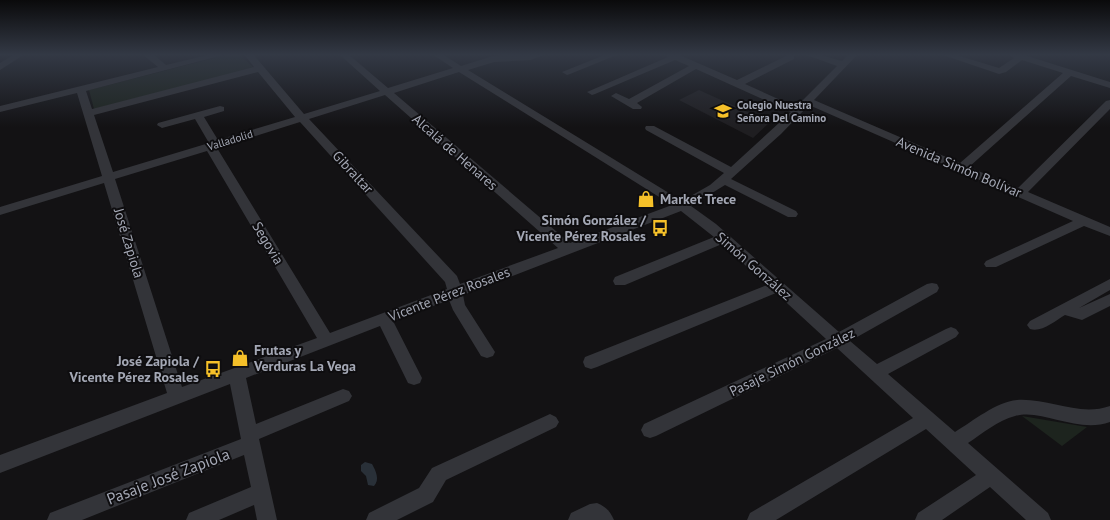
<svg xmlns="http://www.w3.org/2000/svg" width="1110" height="520" font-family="'PT Sans',sans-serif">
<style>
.built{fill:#1f1e21}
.green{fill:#1d241e}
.water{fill:#293038}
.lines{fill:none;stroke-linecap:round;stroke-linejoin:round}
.minor{fill:#333439;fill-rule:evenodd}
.labels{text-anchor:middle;stroke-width:4;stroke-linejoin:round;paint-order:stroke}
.far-poi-label{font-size:11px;font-weight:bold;fill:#a4a8b5;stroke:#0e0d0f;text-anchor:start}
.far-street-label{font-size:11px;fill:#a4a8b5;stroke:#0e0d0f}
.street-label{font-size:14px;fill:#a4a8b5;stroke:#0e0d0f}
.poi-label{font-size:14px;font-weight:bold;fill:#a4a8b5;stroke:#0e0d0f;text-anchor:start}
.near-street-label{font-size:16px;fill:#a4a8b5;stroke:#0e0d0f}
</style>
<rect width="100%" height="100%" fill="#131214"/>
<path class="built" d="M699,90l71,32 -17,16 -74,-38z"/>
<g class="green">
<path d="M230,54h9l15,14 -160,41 -5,-19z"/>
<path d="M1022,416l65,11 -25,19z"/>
</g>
<path class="water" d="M365,462l7,2c4,7 8,16 2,22l-6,-1 -2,-9 -5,-5v-6z"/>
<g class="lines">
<g class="minor">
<path d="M15,54h10l-25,16v-7z"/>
<path d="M142,54h11l13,11 46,-11h15l-141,37 6,18 162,-42 -10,-13h9l51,60 76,-23 -41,-37h9l40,34 65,-20 -21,-14h10l19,12 32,-10 52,-2 -14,6 -37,2 -26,8 214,131 28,-16 14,-12 -78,-43 -1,-2 1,-2h8l77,41 60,-55 -95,-43 -59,34 5,4 -1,2h-8l-22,-13 5,-3 13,6 60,-33 -14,-6 -80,34 -3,1 -5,-3 81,-35 -3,-3h12l60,26 51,-25h6v4l-49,25 51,23 41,-41 -33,-12h13l25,7 7,-7h9l-44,46 146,63 103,-90 -41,-13 -16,12 -7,2 -59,-20h13l46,14 15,-10 -6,-4h13l89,28v6l-39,-12 -102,91 49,21 88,-87 4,-1v9l-82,83 82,35v9l-26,-10 -88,41h-10l-2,-3 2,-3 87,-40 -264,-116 -28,29 -50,45 65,32 2,3 -2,3h-8l-63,-32 -34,21 25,18 123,108 88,-48 5,-1 5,1 2,4 -2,4 -87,49 27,23 69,-35 5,-2 5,2 3,4 -3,4 -68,37 67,58c18,-11 41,-30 62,-32 32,-2 62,17 93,6v16c-33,12 -68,-14 -95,-6 -17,4 -33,18 -47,27l80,70 3,7h-25l-36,-33 -48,33h-27l3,-7 58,-38 -50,-46 -150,91h-29l3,-7 163,-95 -76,-70 -181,88 -6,2 -6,-2 -3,-6 3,-6 182,-85 -50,-46 -179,74 -6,2 -6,-2 -2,-5 2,-5 182,-72 -45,-41 -97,41h-10l-2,-4 2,-4 99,-40 -33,-26 -218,84 2,10 30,47 -2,4 -6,2 -6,-2 -28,-46 -4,-10 -56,21 29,57 -2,5 -6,2 -6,-2 -28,-57 -134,52 10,46 87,-35 6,2 3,5 -3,5 -90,38 18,81h-20l-3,-15 -35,15h-33l3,-7 62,-26 -7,-32 -162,65h-35l3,-7 191,-74 -11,-55 -230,89v-18l167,-62 -63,-210 -104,32v-8l102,-31 -25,-83 -77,19v-6l158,-39zM258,72l37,45 -77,23 -14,-23 20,-6v-4l-4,-1 -62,17 -1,2 5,3 33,-9 14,24 -96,29 -19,-57zM459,72l213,133 -102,38 -176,-150zM385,95l173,153 -98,36 -3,-8 -148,-157zM300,122l145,160 2,7 -117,44 -113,-185zM207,151l110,187 -135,49 -67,-208z"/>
<path d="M607,54h12l-49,20 -3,1 -5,-3z"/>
<path d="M1110,279v11l-31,18 31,-14v12l-28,14 -17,-5c-10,6 -24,18 -35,14l-3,-4 3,-4z"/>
<path d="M550,414l6,3 3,5 -3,5 -110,53 -13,22 -36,18h-31l3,-7 50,-25 13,-20z"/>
<path d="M597,503c9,4 13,8 17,17h-46l3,-7 19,-9z"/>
</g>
</g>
<linearGradient id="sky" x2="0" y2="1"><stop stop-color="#0a0a0b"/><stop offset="0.43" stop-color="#333945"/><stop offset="1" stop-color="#333945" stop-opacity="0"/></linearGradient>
<rect width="1110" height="127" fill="url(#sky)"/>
<defs>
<g id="school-bare" transform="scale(1.35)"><path d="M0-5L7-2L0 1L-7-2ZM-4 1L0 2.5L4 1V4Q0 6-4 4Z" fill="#f5c029" stroke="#0e0d0f" stroke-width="2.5" paint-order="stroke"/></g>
<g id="shop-bare" transform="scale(1.35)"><path d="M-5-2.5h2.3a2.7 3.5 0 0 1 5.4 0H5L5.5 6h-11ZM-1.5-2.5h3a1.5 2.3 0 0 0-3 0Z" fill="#f5c029" stroke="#0e0d0f" stroke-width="2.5" paint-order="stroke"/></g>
<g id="bus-bare" transform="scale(1.35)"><path d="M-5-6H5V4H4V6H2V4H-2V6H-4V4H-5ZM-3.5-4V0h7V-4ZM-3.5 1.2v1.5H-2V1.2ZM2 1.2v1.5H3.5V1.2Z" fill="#f5c029" stroke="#0e0d0f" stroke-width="2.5" paint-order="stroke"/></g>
</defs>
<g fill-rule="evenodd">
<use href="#school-bare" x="723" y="111"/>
<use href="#shop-bare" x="646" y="199"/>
<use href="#bus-bare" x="660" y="228"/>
<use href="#shop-bare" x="240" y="358"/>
<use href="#bus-bare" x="213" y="369"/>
</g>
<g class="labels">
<g class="far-poi-label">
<text x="737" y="109">Colegio Nuestra<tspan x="737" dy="13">Señora Del Camino</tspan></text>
</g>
<g class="far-street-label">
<text transform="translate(230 140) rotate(-17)" y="4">Valladolid</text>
</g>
<g class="street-label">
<text transform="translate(455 152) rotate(41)" y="5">Alcalá de Henares</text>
<text transform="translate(959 167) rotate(23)" y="5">Avenida Simón Bolívar</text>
<text transform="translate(353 172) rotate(47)" y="5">Gibraltar</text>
<text transform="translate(129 243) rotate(73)" y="5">José Zapiola</text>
<text transform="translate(268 243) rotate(59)" y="5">Segovia</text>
<text transform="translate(754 266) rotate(41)" y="5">Simón González</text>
<text transform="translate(449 294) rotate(-21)" y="5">Vicente Pérez Rosales</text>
<text transform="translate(792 362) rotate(-26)" y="5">Pasaje Simón González</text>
</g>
<g class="poi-label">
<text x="660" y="204">Market Trece</text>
<text x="646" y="225" text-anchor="end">Simón González /<tspan x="646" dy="16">Vicente Pérez Rosales</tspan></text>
<text x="254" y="355">Frutas y<tspan x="254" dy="16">Verduras La Vega</tspan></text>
<text x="199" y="366" text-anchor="end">José Zapiola /<tspan x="199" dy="16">Vicente Pérez Rosales</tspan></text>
</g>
<g class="near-street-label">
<text transform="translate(168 476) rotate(-21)" y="6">Pasaje José Zapiola</text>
</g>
</g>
</svg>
